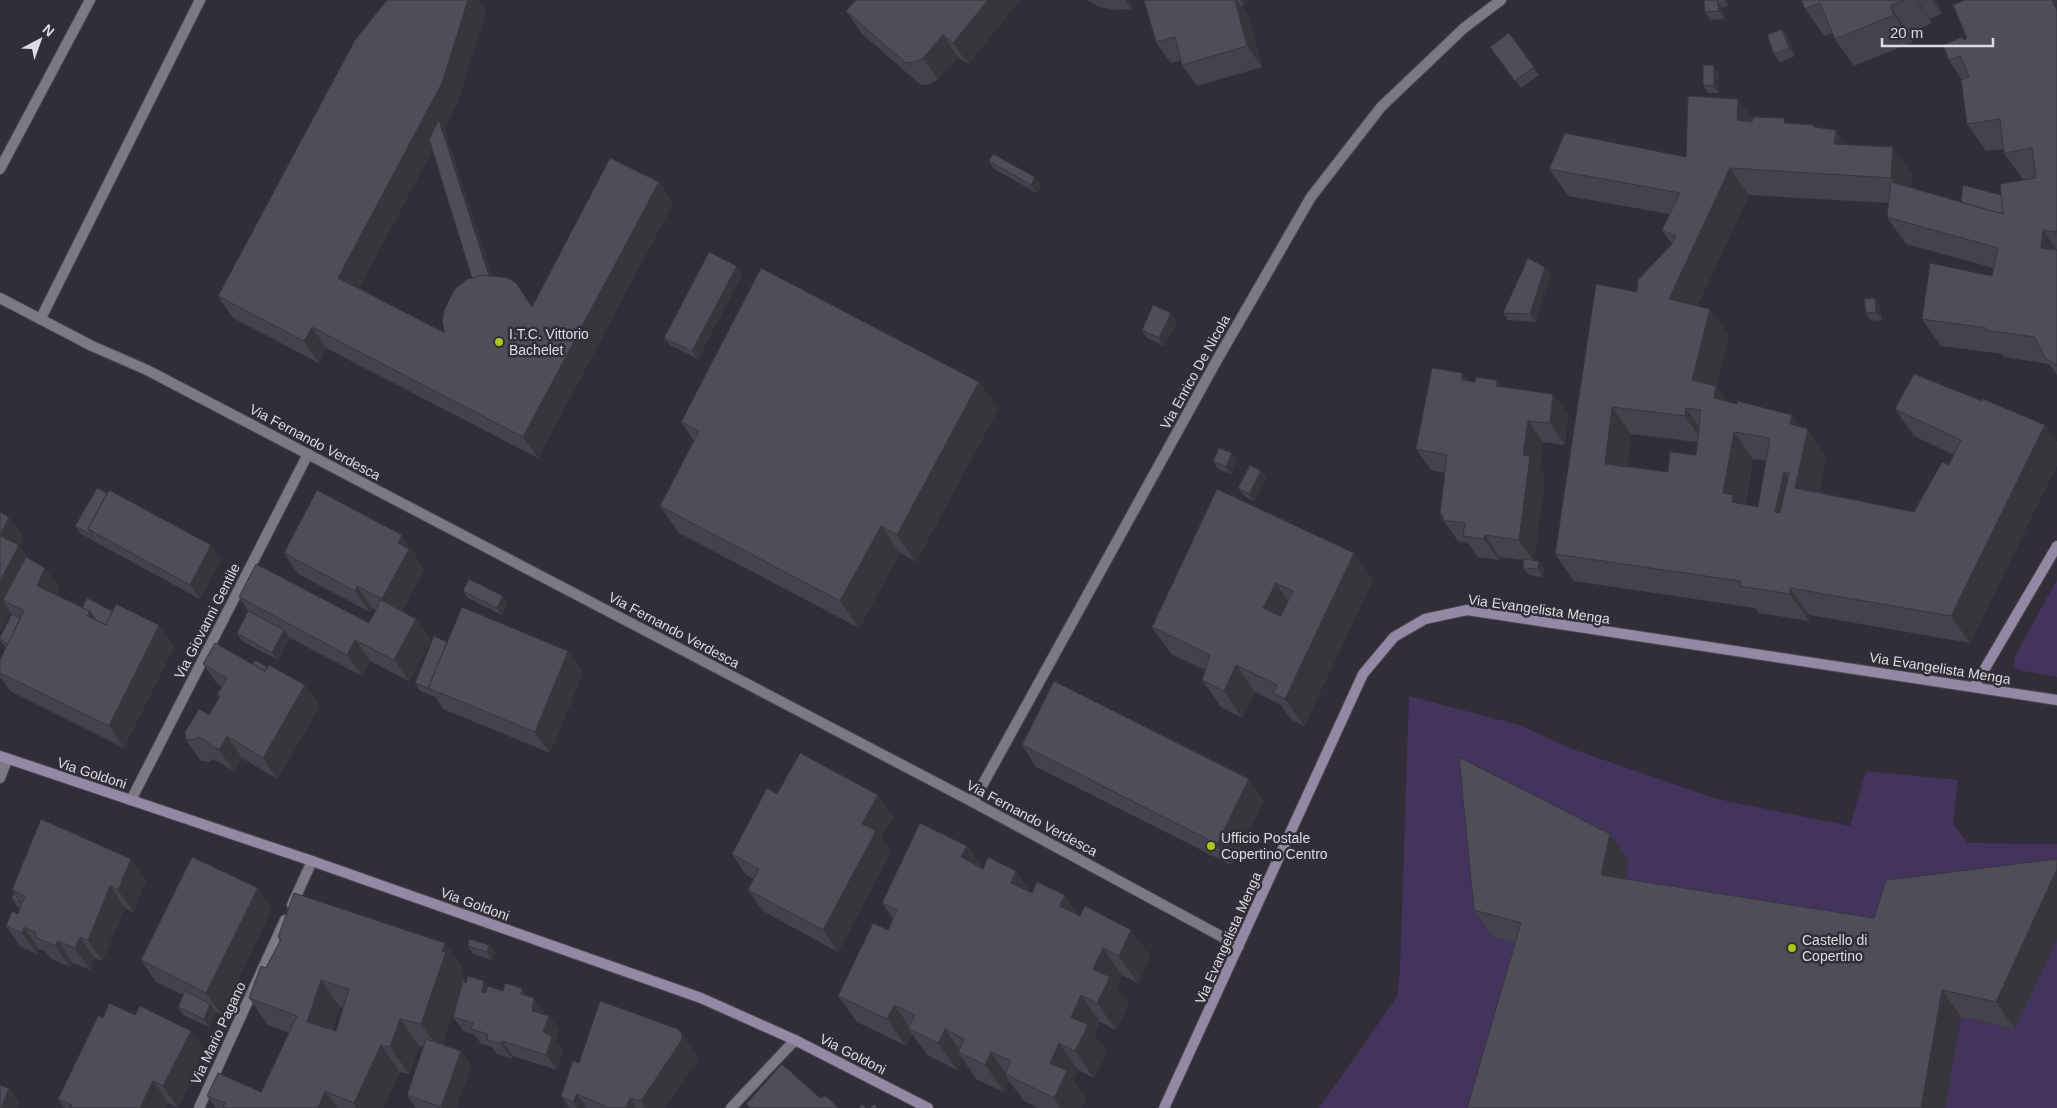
<svg xmlns="http://www.w3.org/2000/svg" width="2057" height="1108" font-family="Helvetica,sans-serif">
<style>
.green{fill:#43345e}
.lines{fill:none;stroke-linecap:round;stroke-linejoin:round}
.lane-casing{stroke:#4c4952;stroke-width:12}
.street-casing{stroke:#4c4952;stroke-width:12}
.secondary-casing{stroke:#4c4952;stroke-width:12}
.lane{stroke:#7d7984;stroke-width:10}
.street{stroke:#7d7984;stroke-width:10}
.secondary{stroke:#9289a4;stroke-width:10}
.wall{fill:#44424b;fill-rule:evenodd}
.shaded-wall{fill:#37363d}
.building{fill:#4f4d57;stroke:#37363d;fill-rule:evenodd}
.poi-dot{fill:#acc613;stroke:#312e38;stroke-width:2}
.labels{text-anchor:middle;stroke-width:5;stroke-linejoin:round;paint-order:stroke}
.poi-label{font-size:14px;fill:#dddce2;stroke:#312e38;text-anchor:start}
.street-label{font-size:14px;fill:#dddce2;stroke:#312e38}
</style>
<rect width="100%" height="100%" fill="#312e38"/>
<g class="green">
<path d="M2057,580v97l-39,-7 -4,-5 1,-9z"/>
<path d="M1409,696l110,29 53,24 145,50 133,27 16,-55 92,9 -5,45 15,18 89,1v44l-164,57 -353,5 -46,158h-175l78,-111 3,-26z"/>
<path d="M2057,938v170h-112l16,-91 54,12z"/>
</g>
<g class="lines">
<g class="lane-casing">
<g id="lane">
<path d="M0,169l90,-169"/>
<path d="M0,298l92,48"/>
<path d="M41,318l159,-318"/>
</g>
</g>
<g class="street-casing">
<g id="street">
<path d="M92,346l55,24 826,432 266,144"/>
<path d="M0,761l7,-1 -7,18"/>
<path d="M131,800l177,-346"/>
<path d="M973,802l244,-442 94,-163 70,-90 83,-79 37,-28"/>
<path d="M292,905l20,-44"/>
<path d="M199,1108l86,-188"/>
<path d="M731,1108l64,-68"/>
</g>
</g>
<g class="secondary-casing">
<g id="secondary">
<path d="M1974,687l83,-141"/>
<path d="M0,756l312,105 389,137 94,42 133,68"/>
<path d="M1164,1108l199,-434 31,-37 31,-18 42,-9 590,90"/>
</g>
</g>
<use href="#lane" class="lane"/>
<use href="#street" class="street"/>
<use href="#secondary" class="secondary"/>
</g>
<g class="wall">
<path d="M1020,0l-52,64 -10,-7 -20,22 -7,5 -10,1 -60,-52 -15,-22z"/>
<path d="M1086,0h44l1,9 -16,1 -15,-3z"/>
<path d="M1144,0h104l-4,5 -3,1 8,12 13,49 -65,19 -15,-21 -1,-5 -10,3 -15,-21z"/>
<path d="M1704,0h23l1,6 -6,2 2,11 -14,1 -5,-8z"/>
<path d="M1801,0h135l6,14 -12,5 2,4 -23,10 4,9 -59,24 -19,-27 -3,-6 -8,3 -19,-27z"/>
<path d="M2057,0v375l-8,-11 -45,-7 -2,-3 -61,-8 -19,-27 70,-43 2,-8 -88,-24 -19,-27 2,-14 -140,-8 -52,111 32,30 -13,50 10,15 74,26 26,29 -7,36 95,20 35,-47 5,-10 -40,-19 -19,-27 150,16 12,17v23l-87,178 -161,-28v6l-50,-8 -4,-5 -181,-27 -19,-27 82,-262 35,-48 -10,-14 7,-16 -101,-18 -19,-27 137,-12 52,-58 14,20 64,9 30,16 66,30 -1,14 50,14 40,-7 22,-15 -19,-27v-4l-18,2 -19,-27 -5,-44 -13,-20 15,-20zM1631,434l66,8 -1,13 -28,17 -41,-6zM1753,459l13,2 -8,46 -13,-2z"/>
<path d="M486,12l-29,92 -13,24 48,148 40,30 127,-124 14,21 -135,255 -212,-110 -7,15 -86,-45 -15,-22zM432,150l40,128 -27,55 -86,-45z"/>
<path d="M1509,33l30,42 -18,13 -26,-34z"/>
<path d="M1788,36l7,20 -15,6 -6,-8z"/>
<path d="M1719,73v20h-11l-5,-8z"/>
<path d="M989,161l46,16 6,8 -4,8 -43,-24z"/>
<path d="M737,266l5,8 -44,85 -28,-14 -6,-7z"/>
<path d="M1551,274l-16,48 -27,-2 -5,-7z"/>
<path d="M1880,306l2,14 -11,1 -5,-8z"/>
<path d="M1177,321l-13,25 -17,-8 -5,-8z"/>
<path d="M1462,373l6,8 7,1 22,-2 5,7 51,7 15,21 -3,30 -22,-3 -4,27 6,8 -11,84h5l5,8 -1,8 -14,-2 -6,-7 1,-8 -24,-3 -1,3 -21,-3 -10,-14 -10,-2 -15,-21v-1l-3,-5 5,-41 -14,-3 -15,-21z"/>
<path d="M979,382l19,27 -82,153 -16,-9 -41,75 -180,-95 -19,-27 34,-65 -13,-19z"/>
<path d="M1213,461h24l-6,13 -13,-5z"/>
<path d="M1261,471l5,7 -12,24 -10,-6 -6,-8z"/>
<path d="M0,512l24,26 -4,8 9,13 16,9 15,21 -3,7 25,12 92,38 -50,102 -114,-57 -10,-14v-17l6,-13 -2,-1 -4,-6v-3l12,-23 -2,-2 -10,19z"/>
<path d="M75,526l136,19 10,15 -21,39 -119,-65z"/>
<path d="M284,553l133,4 -1,2 8,11 -22,41 29,29 -22,41 -39,-20 -8,15 -72,-38 -12,22 -36,-19 -5,-8 11,-22 -9,-14 130,26 7,-13 -4,-2 -2,4 -72,-38z"/>
<path d="M1354,553l19,27 -69,146 -12,-6 -12,-16 -25,-12 -13,26 -21,-11 -19,-27 3,-10 -34,-16 -19,-27z"/>
<path d="M463,591l45,12 -6,12 -34,-17z"/>
<path d="M447,642l121,9 15,21 -33,81 -107,-44 -8,-12 -15,-6 -5,-8z"/>
<path d="M203,664l117,42 -43,73 -35,-21 -8,13 -21,-12 -4,3 -8,-1 -15,-21 23,-25 11,-17 -3,-3 5,-8 -4,-2z"/>
<path d="M1022,745l242,56 -33,64 -195,-98z"/>
<path d="M777,794l101,1 15,22 -12,21 10,14 -53,100 -75,-41 -15,-21 6,-11 -8,-4 -14,-21z"/>
<path d="M1610,834l19,27 -4,18 249,39 183,-59v79l-42,91 -54,-12 -16,91h-478l48,-165 -22,-6 -19,-27z"/>
<path d="M967,846l16,23 96,47 52,14 19,27 -12,26 -16,-8 -6,12 13,17 -13,26 -16,-8 -6,12 13,18 -13,26 -16,-8 -5,10 13,18 -5,10h-43l-14,-7 -15,-20 -5,11 -28,-13 -13,-20 -6,11 -30,-15 -15,-21 -6,12 -49,-24 -19,-26 50,-66 5,-11 -11,-16z"/>
<path d="M146,880l-13,32 -8,-4 -23,53 -7,-3 -5,12 -17,-7 -3,4 -20,-9 -5,-7 -6,-2 -2,5 -16,-7 -15,-21 12,-12 2,-6 -3,-1 -5,-8 2,-6 -2,-3z"/>
<path d="M272,909l-51,105 -5,-2 -7,15 -26,-12 -5,-8 5,-12 -27,-13 -15,-22z"/>
<path d="M278,937l186,33 -2,5 3,4 -1,3 2,1 22,4 15,4 19,-3 5,8 7,2 10,15v1l5,2 10,14 -4,11 8,10 -6,19 -44,-14 -1,3 -15,-5 -5,-7 -11,-3 -6,-9 -12,-4 -10,-14 7,-26 -18,54 19,6 10,15 -15,42h-40l-9,-13 17,-48 -5,-1 -10,28 -9,-2 -17,36h-167l-9,-12 54,-4 28,-59 -21,-8 -19,-27 31,-57zM340,1007l3,1 -7,23 -4,-1z"/>
<path d="M489,945l6,8 -3,7 -19,-6 -5,-8z"/>
<path d="M135,1015l56,16 14,21 -27,56 -10,-5 -3,5h-100l-7,-9 45,-81z"/>
<path d="M697,1056l-1,7 -31,45h-96l-8,-12 18,-33z"/>
</g>
<g class="shaded-wall">
<path d="M468,0h10l8,12 -29,92 -13,24 54,168 -5,-7 -50,-158 -90,168 -15,-21z"/>
<path d="M988,0h32l-52,64 -15,-21z"/>
<path d="M1125,0h5l1,9z"/>
<path d="M1235,0h1l13,18 13,49 -15,-21z"/>
<path d="M1241,0h7l-4,5z"/>
<path d="M1717,0l5,8 2,11 -5,-8z"/>
<path d="M1724,0h3l1,6z"/>
<path d="M1916,0h1l13,19 2,4z"/>
<path d="M1932,0h4l6,14z"/>
<path d="M2052,0h5v11z"/>
<path d="M1890,6l19,27 4,9 -19,-27z"/>
<path d="M1782,29l6,7 7,20 -6,-8z"/>
<path d="M943,35l15,22 -20,22 -15,-21z"/>
<path d="M1714,65l5,8v20l-5,-7z"/>
<path d="M1738,99l19,27 -20,-6z"/>
<path d="M1836,130l18,27 -20,-13z"/>
<path d="M1893,147l19,27 -2,31 -19,-27z"/>
<path d="M1730,168l19,27 -61,131 -19,-27z"/>
<path d="M1035,177l6,8 -4,8 -6,-8z"/>
<path d="M659,182l14,21 -135,255 -15,-21z"/>
<path d="M2043,230l14,20v22l-16,-24z"/>
<path d="M737,266l5,8 -44,85 -6,-8z"/>
<path d="M1545,267l6,7 -16,48 -5,-8z"/>
<path d="M1875,298l5,8 2,14 -6,-8z"/>
<path d="M1710,309l19,27 -13,50 18,27 -20,-15 -22,-18z"/>
<path d="M1171,313l6,8 -13,25 -5,-8z"/>
<path d="M312,327l14,21 -7,15 -15,-22z"/>
<path d="M1462,373l15,21 -15,-14z"/>
<path d="M1497,380l15,21 -16,-15z"/>
<path d="M979,382l19,27 -82,153 -19,-27z"/>
<path d="M1553,394l15,21 -3,30 -15,-22z"/>
<path d="M1612,407l19,27 -7,57 -19,-27z"/>
<path d="M1686,408l19,27 -1,8 -19,-27z"/>
<path d="M1792,415l14,20 2,-6 18,27 -12,59 -21,24 -18,-27 9,-40 11,15 -5,-63z"/>
<path d="M1528,421l15,21 -4,27 6,8 -11,84 -15,-21 4,-85z"/>
<path d="M2045,425l12,17v23l-87,178 -19,-27z"/>
<path d="M1734,432l19,27 -10,51 8,12 -28,-29z"/>
<path d="M1232,453l5,8 -6,13 -5,-7z"/>
<path d="M1261,471l5,7 -12,24 -5,-8z"/>
<path d="M9,517l15,21 -4,8 14,21 -31,33 7,12 -10,19v-95z"/>
<path d="M881,526l19,27 -41,75 -19,-27z"/>
<path d="M402,535l15,22 -1,2 8,11 -27,51 -15,-22 16,-56z"/>
<path d="M1485,535l15,22 -1,3 -15,-21z"/>
<path d="M211,545l10,15 -21,39 -10,-14z"/>
<path d="M1354,553l19,27 -69,146 -19,-27z"/>
<path d="M1539,561l5,8 -1,8 -5,-8z"/>
<path d="M45,568l15,21 -8,18 -15,-21z"/>
<path d="M1276,583l18,27 -12,25 -19,-27z"/>
<path d="M357,586l15,22 -2,4 -15,-21z"/>
<path d="M1790,588l19,27v6l-19,-27z"/>
<path d="M503,596l5,7 -6,12 -5,-7z"/>
<path d="M90,611l15,22 -18,-17z"/>
<path d="M416,619l15,21 -22,41 -15,-21z"/>
<path d="M159,625l15,21 -50,102 -15,-22z"/>
<path d="M284,630l6,8 -12,22 -6,-7z"/>
<path d="M355,640l15,21 -8,15 -15,-21z"/>
<path d="M568,651l15,21 -33,81 -15,-21z"/>
<path d="M1236,665l19,27 -13,26 -18,-27z"/>
<path d="M305,685l15,21 -43,73 -14,-21z"/>
<path d="M227,736l15,22 -8,13 -15,-21z"/>
<path d="M1249,779l15,22 -33,64 -14,-21z"/>
<path d="M878,795l15,22 -12,21 10,14 -53,100 -15,-22 39,-106z"/>
<path d="M1610,834l19,27 -9,41 -19,-27z"/>
<path d="M967,846l19,27 -25,-16z"/>
<path d="M131,859l15,21 -13,32 -15,-22z"/>
<path d="M2057,869v69l-42,91 -19,-27z"/>
<path d="M1016,871l19,27 -24,-15z"/>
<path d="M110,886l15,22 -23,53 -14,-21z"/>
<path d="M258,888l14,21 -51,105 -15,-21z"/>
<path d="M1065,895l18,27 -23,-16z"/>
<path d="M24,927l15,22 -2,5 -15,-21z"/>
<path d="M1131,930l19,27 -12,26 -19,-27z"/>
<path d="M80,937l15,21 -5,12 -15,-22z"/>
<path d="M58,941l15,22 -3,4 -15,-21z"/>
<path d="M445,943l19,27 -2,5 3,4 -25,72 -19,-27 21,-73z"/>
<path d="M489,945l6,8 -3,7 -5,-8z"/>
<path d="M1103,948l19,27 -6,12 13,17 -13,26 -19,-27 -4,-34z"/>
<path d="M321,980l19,27 -14,42 -19,-27z"/>
<path d="M484,981l11,14 -13,-3z"/>
<path d="M522,988l10,15 -11,-9z"/>
<path d="M1942,990l19,27 -16,91h-24z"/>
<path d="M1081,995l19,27 -6,12 13,18 -13,26 -19,-27 -4,-34z"/>
<path d="M534,998l10,15 -1,13 -11,-15z"/>
<path d="M210,1004l6,8 -7,15 -5,-8z"/>
<path d="M894,1005l18,25 -4,-2 4,6 -6,12 -19,-27z"/>
<path d="M549,1016l10,14 -4,11 8,10 -6,19 -11,-15 -3,-23z"/>
<path d="M400,1019l19,27 -10,28 -19,-27z"/>
<path d="M945,1029l17,25 -4,-2 5,7 -6,11 -19,-27z"/>
<path d="M191,1031l14,21 -27,56 -15,-22z"/>
<path d="M682,1034l15,22 -1,7 -31,45h-19l-5,-7z"/>
<path d="M502,1041l11,15 -1,3 -11,-15z"/>
<path d="M1059,1043l19,27 -5,10 13,18 -5,10h-20l-7,-10 -4,-35z"/>
<path d="M381,1045l19,27 -17,36h-26l-3,-5z"/>
<path d="M461,1051l10,15 -15,42h-14l-1,-1z"/>
<path d="M991,1052l16,23 -2,-1 4,7 -5,11 -19,-27z"/>
<path d="M153,1081l15,22 -3,5h-25z"/>
<path d="M9,1088l10,15 -2,5h-16z"/>
<path d="M325,1091l12,17h-19z"/>
<path d="M577,1094l10,14h-10l-4,-6z"/>
<path d="M630,1098l7,10h-11z"/>
</g>
<g class="building">
<path d="M387,0h81l-26,83 -104,195 107,55 -3,-11 2,-12 11,-21 12,-10 16,-4 25,3 8,5 16,24 78,-149 49,24 -136,255 -211,-110 -8,14 -86,-45 137,-256z"/>
<path d="M856,0h132l-35,43 -10,-8 -20,23 -7,4 -10,1 -60,-52z"/>
<path d="M1144,0h91l12,46 -65,19 -7,-28 -19,5z"/>
<path d="M1704,0h14h-1l2,11 -14,1z"/>
<path d="M1801,0h103l-14,6 4,9 -59,24 -15,-36 -15,6z"/>
<path d="M1965,0h87l5,11v221l-14,-2 -2,18 16,2v115l-12,-7 -10,-21 -50,-7 1,-2 -64,-9 8,-56 62,13 6,-28 -111,-31 4,-35 112,32 -3,-30 36,-6 -4,-30 -28,5 -4,-34 -33,5 -6,-44 8,-4 -9,-20 -11,4 -6,-15 19,-8 2,3 3,-2 -14,-33z"/>
<path d="M1782,29l7,19 -15,6 -7,-19z"/>
<path d="M1509,33l25,34 -19,14 -25,-34z"/>
<path d="M1703,65h11v21l-11,-1z"/>
<path d="M1688,96l50,3 -1,21 15,2 1,-5 32,1 -1,5 30,2v2l22,3 -2,14 59,3 -2,31 -161,-10 -61,131 41,10 -18,71 24,6 -2,12 23,6v-3l55,14 -2,9 18,5 -13,59 119,24 28,-50 7,3 12,-25 -66,-31 19,-35 68,27 1,-2 62,26 -94,191 -161,-28v6l-50,-8v-5l-185,-27 41,-270 41,8 1,-12 34,-36 4,-8 -14,-6 18,-37 -131,-24 16,-36 121,24zM1612,407l73,9 1,-8 15,2 -5,45 -26,-3 -2,20 -63,-8zM1734,432l36,6 -12,69 -26,-5 1,-7 -10,-2zM1784,472l5,1 -9,40 -5,-1z"/>
<path d="M439,120l50,156 -6,-1 -11,3 -43,-139z"/>
<path d="M993,154l42,23 -4,8 -42,-24z"/>
<path d="M1963,185l38,10 2,19 -42,-12z"/>
<path d="M709,252l28,14 -45,85 -28,-13z"/>
<path d="M1528,258l17,9 -15,47 -27,-1z"/>
<path d="M761,268l218,114 -82,153 -16,-9 -41,75 -180,-95 39,-75 -18,-9z"/>
<path d="M1875,298l1,14 -10,1 -2,-14z"/>
<path d="M1153,305l18,8 -12,25 -17,-8z"/>
<path d="M1432,368l30,5v7l13,2 1,-5 21,3 -1,6 57,8 -3,29 -22,-2 -5,34 7,1 -11,84 -34,-5 -1,4 -21,-3 2,-13 -22,-3v-5l-3,-1 7,-59 -31,-6z"/>
<path d="M1219,448l13,5 -6,14 -13,-6z"/>
<path d="M1250,465l11,6 -12,23 -11,-6z"/>
<path d="M97,488l10,5 -19,36 5,7 -18,-10z"/>
<path d="M1217,489l137,64 -69,146 -12,-6 4,-8 -41,-20 -12,26 -22,-11 8,-25 -58,-28zM1276,583l17,8 -12,25 -18,-8z"/>
<path d="M109,490l102,55 -21,40 -102,-56z"/>
<path d="M317,490l85,45 -4,8 11,6 -27,50 -25,-13 -2,5 -71,-38z"/>
<path d="M0,512l9,5 -9,18z"/>
<path d="M0,536l19,9 -19,36z"/>
<path d="M26,557l19,11 -8,18 53,25 -3,5 19,9 10,-21 43,21 -50,101 -109,-53v-13l24,-49 -21,-11z"/>
<path d="M1524,559l15,2 -1,8 -15,-1z"/>
<path d="M256,564l113,59 12,-23 35,19 -22,41 -39,-20 -8,15 -108,-58z"/>
<path d="M469,579l34,17 -6,12 -34,-17z"/>
<path d="M87,598l25,13 -6,14 -10,-5 -6,-9 -8,-3z"/>
<path d="M462,607l106,44 -33,81 -107,-44z"/>
<path d="M248,611l36,19 -12,23 -35,-20z"/>
<path d="M12,614l8,4 -12,26 -8,-5v-2z"/>
<path d="M434,636l13,6 -19,46 1,1 -14,-6z"/>
<path d="M215,643l50,28 4,-6 36,20 -42,73 -36,-22 -8,14 -20,-13 -5,3h-8l-1,-8 14,-23 10,6 11,-19 -3,-1 10,-17 -24,-14z"/>
<path d="M255,660l12,7 -2,4 -12,-7z"/>
<path d="M1054,681l195,98 -32,65 -195,-99z"/>
<path d="M800,753l78,42 -16,29 14,7 -53,99 -75,-40 11,-21 -27,-15 35,-66 10,6z"/>
<path d="M1459,757l151,77 -9,41 273,43 12,-38 171,-21v10l-61,133 -54,-12 -21,118h-454l54,-185 -47,-13z"/>
<path d="M41,819l90,40 -13,31 -8,-4 -22,54 -8,-3 -5,11 -17,-7 -3,5 -20,-9 1,-4 -12,-6 -2,6 -16,-7 6,-15 6,3 7,-18 -13,-6z"/>
<path d="M920,823l47,23 -6,11 22,12 5,-12 28,14 -5,12 21,10 5,-11 28,13 -5,11 20,10 5,-10 46,24 -12,26 -16,-8 -10,21 17,8 -13,26 -16,-8 -10,22 17,8 -13,26 -16,-8 -9,20 17,8 -13,27 -49,-24 6,-13 -20,-9 -6,13 -27,-13 6,-13 -19,-10 -7,14 -30,-15 7,-13 -21,-10 -7,14 -49,-23 35,-73 15,7 9,-20 -15,-7z"/>
<path d="M192,857l66,31 -52,105 -65,-33z"/>
<path d="M14,893l7,10 -9,-4z"/>
<path d="M294,893l151,50 -3,8 4,1 -25,72 -21,-5 -10,28 -9,-2 -27,58 -29,-12 -7,17h-95l2,-5 -18,-7 11,-23 43,19 36,-76 -48,-18 12,-32 5,2 15,-29 -3,-2zM321,980l28,9 -13,42 -29,-9z"/>
<path d="M469,939l20,6 -2,7 -19,-6z"/>
<path d="M468,976l16,5 -2,11 4,1 2,-7 15,5 2,-8 17,5 -1,6 13,4 -2,13 17,5 -6,16 9,5 -6,18 -44,-14 -1,3 -14,-4 1,-6 -17,-5 2,-6 -20,-6 10,-36 3,2z"/>
<path d="M185,991l25,13 -6,15 -26,-12z"/>
<path d="M600,1001l78,28 4,5 -1,7 -40,60 -11,-3 -4,10h-17l-32,-14 -4,8 -12,-6 12,-35 6,2z"/>
<path d="M109,1003l26,12 5,-9 51,25 -28,55 -10,-5 -13,27h-70l2,-3 -14,-6 40,-83 5,2z"/>
<path d="M426,1039l35,12 -20,56 -34,-12z"/>
<path d="M782,1064l38,34 6,-2 12,12h-87l-5,-4z"/>
<path d="M0,1085l9,3 -8,20h-1z"/>
<path d="M862,1104l4,4h-7z"/>
<path d="M874,1104l4,4h-8z"/>
</g>
<g class="poi-dot">
<circle cx="499" cy="342" r="5"/>
<circle cx="1211" cy="846" r="5"/>
<circle cx="1792" cy="948" r="5"/>
</g>
<g class="labels">
<g class="poi-label">
<text x="509" y="339">I.T.C. Vittorio<tspan x="509" dy="16">Bachelet</tspan></text>
<text x="1221" y="843">Ufficio Postale<tspan x="1221" dy="16">Copertino Centro</tspan></text>
<text x="1802" y="945">Castello di<tspan x="1802" dy="16">Copertino</tspan></text>
</g>
<g class="street-label">
<text transform="translate(1195 372) rotate(-61)" y="5">Via Enrico De Nicola</text>
<text transform="translate(315 442) rotate(28)" y="5">Via Fernando Verdesca</text>
<text transform="translate(1539 609) rotate(8)" y="5">Via Evangelista Menga</text>
<text transform="translate(207 621) rotate(-63)" y="5">Via Giovanni Gentile</text>
<text transform="translate(674 630) rotate(28)" y="5">Via Fernando Verdesca</text>
<text transform="translate(1940 668) rotate(9)" y="5">Via Evangelista Menga</text>
<text transform="translate(92 773) rotate(18)" y="5">Via Goldoni</text>
<text transform="translate(1032 818) rotate(28)" y="5">Via Fernando Verdesca</text>
<text transform="translate(475 904) rotate(20)" y="5">Via Goldoni</text>
<text transform="translate(1228 938) rotate(-66)" y="5">Via Evangelista Menga</text>
<text transform="translate(218 1033) rotate(-65)" y="5">Via Mario Pagano</text>
<text transform="translate(853 1054) rotate(27)" y="5">Via Goldoni</text>
</g>
</g>
<g transform="translate(40 40) rotate(41)" stroke="#312e38" stroke-width="4" paint-order="stroke">
<path d="M0-4L9 19L0 12L-9 19Z" fill="#dddce2"/>
<text y="-8" font-size="14" font-weight="bold" text-anchor="middle" fill="#dddce2">N</text>
</g>
<path d="M1882 38v8h111v-8" fill="none" stroke="#dddce2" stroke-width="2.5"/>
<text x="1890" y="38" font-size="15" fill="#dddce2" stroke="#312e38" stroke-width="4" paint-order="stroke">20 m</text>
</svg>
